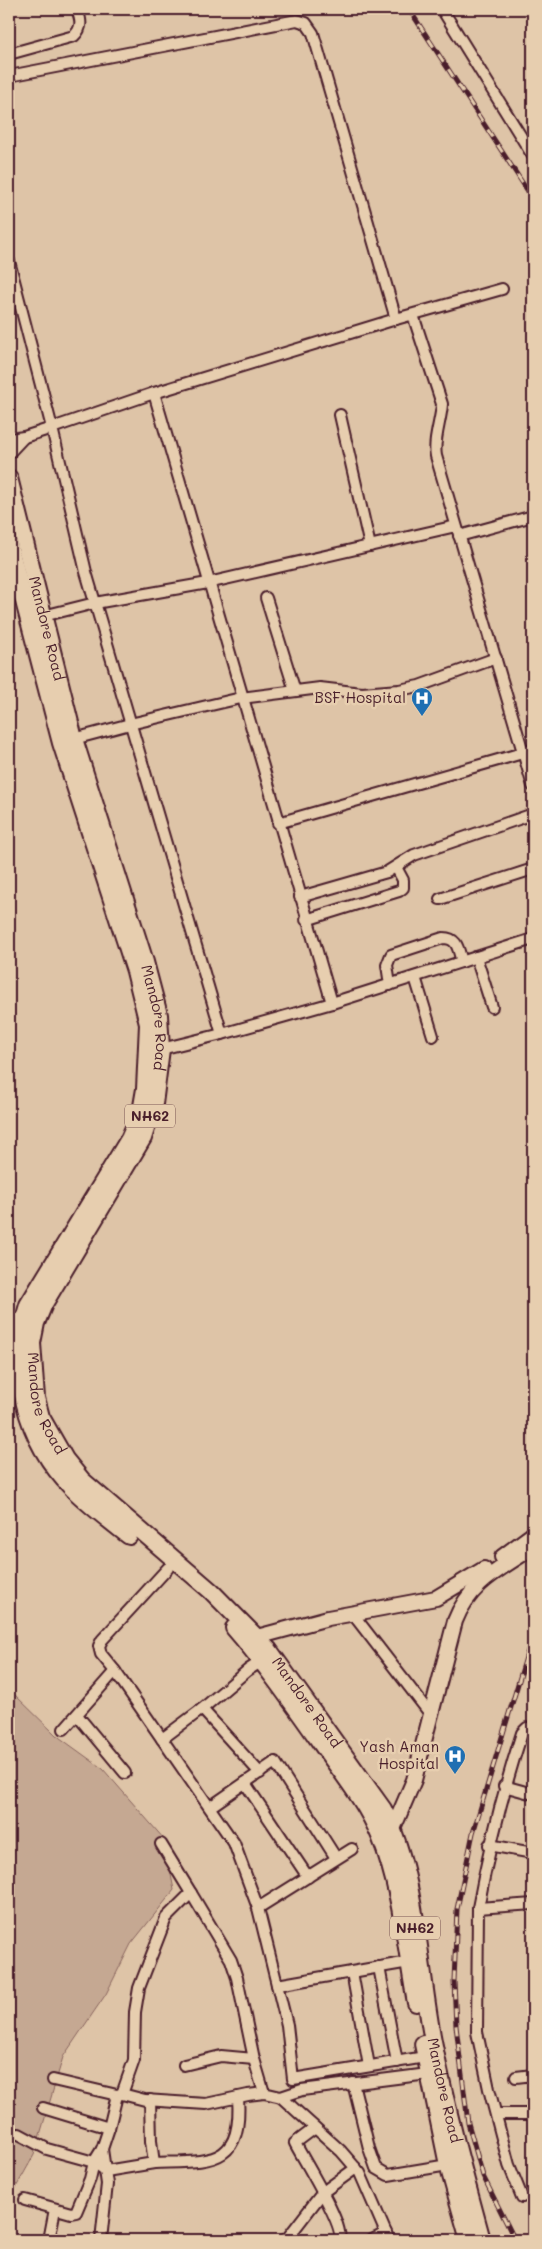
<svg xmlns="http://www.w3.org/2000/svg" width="542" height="2249" font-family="Mali,sans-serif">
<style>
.grass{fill:#c5a892;stroke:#88645e}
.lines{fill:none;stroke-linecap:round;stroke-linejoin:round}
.minor-casing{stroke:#4a1f2b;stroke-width:14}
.secondary-casing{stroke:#4a1f2b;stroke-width:18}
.trunk-casing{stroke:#4a1f2b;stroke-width:20}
.minor{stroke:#e7ceaf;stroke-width:10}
.secondary{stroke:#e7ceaf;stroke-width:14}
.trunk{stroke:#e7ceaf;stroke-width:16}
.rail-casing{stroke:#4a1f2b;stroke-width:5}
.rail{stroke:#e7ceaf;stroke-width:3;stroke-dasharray:9;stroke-linecap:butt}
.labels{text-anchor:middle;stroke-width:5;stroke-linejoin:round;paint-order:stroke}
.shield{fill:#e7ceaf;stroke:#795453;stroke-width:1}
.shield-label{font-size:14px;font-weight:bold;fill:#4a1f2b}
.street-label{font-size:15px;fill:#4a1f2b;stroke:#e7ceaf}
.poi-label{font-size:15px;fill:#4a1f2b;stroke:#e7ceaf;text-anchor:end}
</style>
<rect width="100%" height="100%" fill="#dec4a7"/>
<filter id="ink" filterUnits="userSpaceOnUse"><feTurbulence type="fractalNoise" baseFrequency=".02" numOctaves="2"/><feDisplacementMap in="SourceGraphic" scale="10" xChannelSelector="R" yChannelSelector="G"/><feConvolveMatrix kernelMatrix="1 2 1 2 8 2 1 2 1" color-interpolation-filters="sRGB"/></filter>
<g filter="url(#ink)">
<path class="grass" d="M9,1694h5l42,41 47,34 61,70 10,51 -43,54 -25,50 -43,63 -29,98 -25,45z"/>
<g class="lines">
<g class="minor-casing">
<g id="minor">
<path d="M442,9l91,147"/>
<path d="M9,54l65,-18c9,-9 7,-16 3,-27"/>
<path d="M9,76l288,-56 9,3 7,10 83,286 -242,74 -102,35 34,144 136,462 110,-31"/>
<path d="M9,261l43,167 -28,9 -15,2"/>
<path d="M413,315l29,89c-1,17 -9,36 -6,52l97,330"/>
<path d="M396,319l106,-30"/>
<path d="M154,393l178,610 201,-64"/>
<path d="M340,415l30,131"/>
<path d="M9,453l15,-16"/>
<path d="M459,536l74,-20"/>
<path d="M266,598l29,93"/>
<path d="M39,617l56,-14 113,-20 248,-57"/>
<path d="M70,740l60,-16 111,-26 79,-10 42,5 37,-3 20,-4 77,-28"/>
<path d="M278,823l255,-73"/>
<path d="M300,897l87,-25 27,-17 119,-41"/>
<path d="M440,899l93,-30"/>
<path d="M306,920l93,-29 4,-3v-8l-7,-13"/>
<path d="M476,957l16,50"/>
<path d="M415,977l18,59"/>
<path d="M390,985l-3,-20 4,-10 52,-17c15,0 15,11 19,24"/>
<path d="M161,1049l61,-15"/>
<path d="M9,1317l14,4"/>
<path d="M168,1568l-66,72 -3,6 2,8 14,17 119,172 24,65 94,-59"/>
<path d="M352,1613l79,102"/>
<path d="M77,1715l48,58"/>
<path d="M64,1729l51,-58"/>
<path d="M162,1739l40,-30"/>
<path d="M260,1773l-58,-64 46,-39 17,-11"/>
<path d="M245,1783l63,94"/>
<path d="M504,1786l29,8"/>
<path d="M210,1807l65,-45 61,96"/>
<path d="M489,1845l44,8"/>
<path d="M258,1908l29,117 6,54 132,-22"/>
<path d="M478,1908c11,-60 25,-117 44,-175l5,-5h6"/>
<path d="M379,1967l18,95"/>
<path d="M352,1972l17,94"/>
<path d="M277,1985l132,-23"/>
<path d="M254,2059l10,34"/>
<path d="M184,2065l37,-9 33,3 -17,-81 -6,-18 -40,-67"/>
<path d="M516,2077l17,-2"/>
<path d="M53,2080l64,15"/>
<path d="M353,2083l16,65 7,20 12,7 60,-10"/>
<path d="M122,2094l12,-34 1,-48 4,-24 27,-70 25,-25 -30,-49"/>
<path d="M281,2097l60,54 19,22 29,67"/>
<path d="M150,2100l1,41 3,22c56,-2 89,4 84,-66"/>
<path d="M43,2108l66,20"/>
<path d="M496,2114h37"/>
<path d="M315,2128l-20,15c8,16 51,84 44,97"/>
<path d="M19,2134l28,15 47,13 12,9 48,-8"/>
<path d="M522,2197l-13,-32 -20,-76 -12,-57 1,-124 55,-4"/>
<path d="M25,2200l46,13 5,-1 14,-33 4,-17 8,-13 7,-21 8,-33 5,-1 23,6 61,4 42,-9 16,-2 17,4 21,-7 126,-16"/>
<path d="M49,2240l6,-31"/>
<path d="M101,2240l6,-56 -5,-35"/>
<path d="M286,2240l37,-48 33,-24"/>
<path d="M372,2240l14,-7"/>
</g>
</g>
<g class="secondary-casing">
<g id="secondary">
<path d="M502,1557l31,-23"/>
<path d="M250,1641l7,-4 71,-19 108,-20 48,-29"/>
<path d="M393,1829l21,-49 41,-159c15,-39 46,-52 78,-74"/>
</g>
</g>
<g class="trunk-casing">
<g id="trunk">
<path id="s1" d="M9,478l65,261 71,223 14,53 2,34 -7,55 -11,34 -99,166 -8,19 -4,20 4,55 5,19 24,42 17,21 129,111 58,59 114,159c34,64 36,161 50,232 13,67 31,133 49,199"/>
<path d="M9,544l52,199 74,228 13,53 -3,65 -4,23 -12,27 -101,166c-21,64 -3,136 45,184 17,17 37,32 56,47"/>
<path d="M234,1628c33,38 62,80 91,121 20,28 42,55 55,87 21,52 26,112 36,167"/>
<path d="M423,2044l25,121 21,75"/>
</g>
</g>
<use href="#minor" class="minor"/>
<use href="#secondary" class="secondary"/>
<use href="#trunk" class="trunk"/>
<g class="rail-casing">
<g id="rail">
<path d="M409,9l124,190"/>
<path d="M515,2240l-32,-64 -15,-53 -12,-97 -2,-45 3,-72 16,-76 60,-199"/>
</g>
</g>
<use href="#rail" class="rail"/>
</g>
</g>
<defs>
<g id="hospital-pin" transform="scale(1.125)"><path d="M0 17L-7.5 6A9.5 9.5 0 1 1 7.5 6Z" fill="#1f6fb2" stroke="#e7ceaf"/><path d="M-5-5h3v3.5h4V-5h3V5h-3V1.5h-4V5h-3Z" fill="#fff"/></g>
</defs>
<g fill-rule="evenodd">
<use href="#hospital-pin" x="422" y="698"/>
<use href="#hospital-pin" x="455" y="1756"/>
</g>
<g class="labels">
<g class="shield">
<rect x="125" y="1104.5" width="50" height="23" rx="4"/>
<rect x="390" y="1916.5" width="50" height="23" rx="4"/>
</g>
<g class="shield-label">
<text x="150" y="1121">NH62</text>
<text x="415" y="1933">NH62</text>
</g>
<g class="street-label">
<text dy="5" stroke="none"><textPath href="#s1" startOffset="155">Mandore Road</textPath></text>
<text dy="5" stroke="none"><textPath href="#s1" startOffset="560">Mandore Road</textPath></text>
<text dy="5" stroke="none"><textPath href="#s1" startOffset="980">Mandore Road</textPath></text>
<text dy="5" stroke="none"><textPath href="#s1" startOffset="1385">Mandore Road</textPath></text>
<text dy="5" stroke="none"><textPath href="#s1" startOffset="1805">Mandore Road</textPath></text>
</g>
<g class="poi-label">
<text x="406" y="703">BSF Hospital</text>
<text x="439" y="1752">Yash Aman<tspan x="439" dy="17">Hospital</tspan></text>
</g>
</g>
<rect width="542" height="2249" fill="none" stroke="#e7ceaf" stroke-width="30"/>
<rect x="15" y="15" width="512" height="2219" fill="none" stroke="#4a1f2b" stroke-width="2" filter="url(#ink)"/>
</svg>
